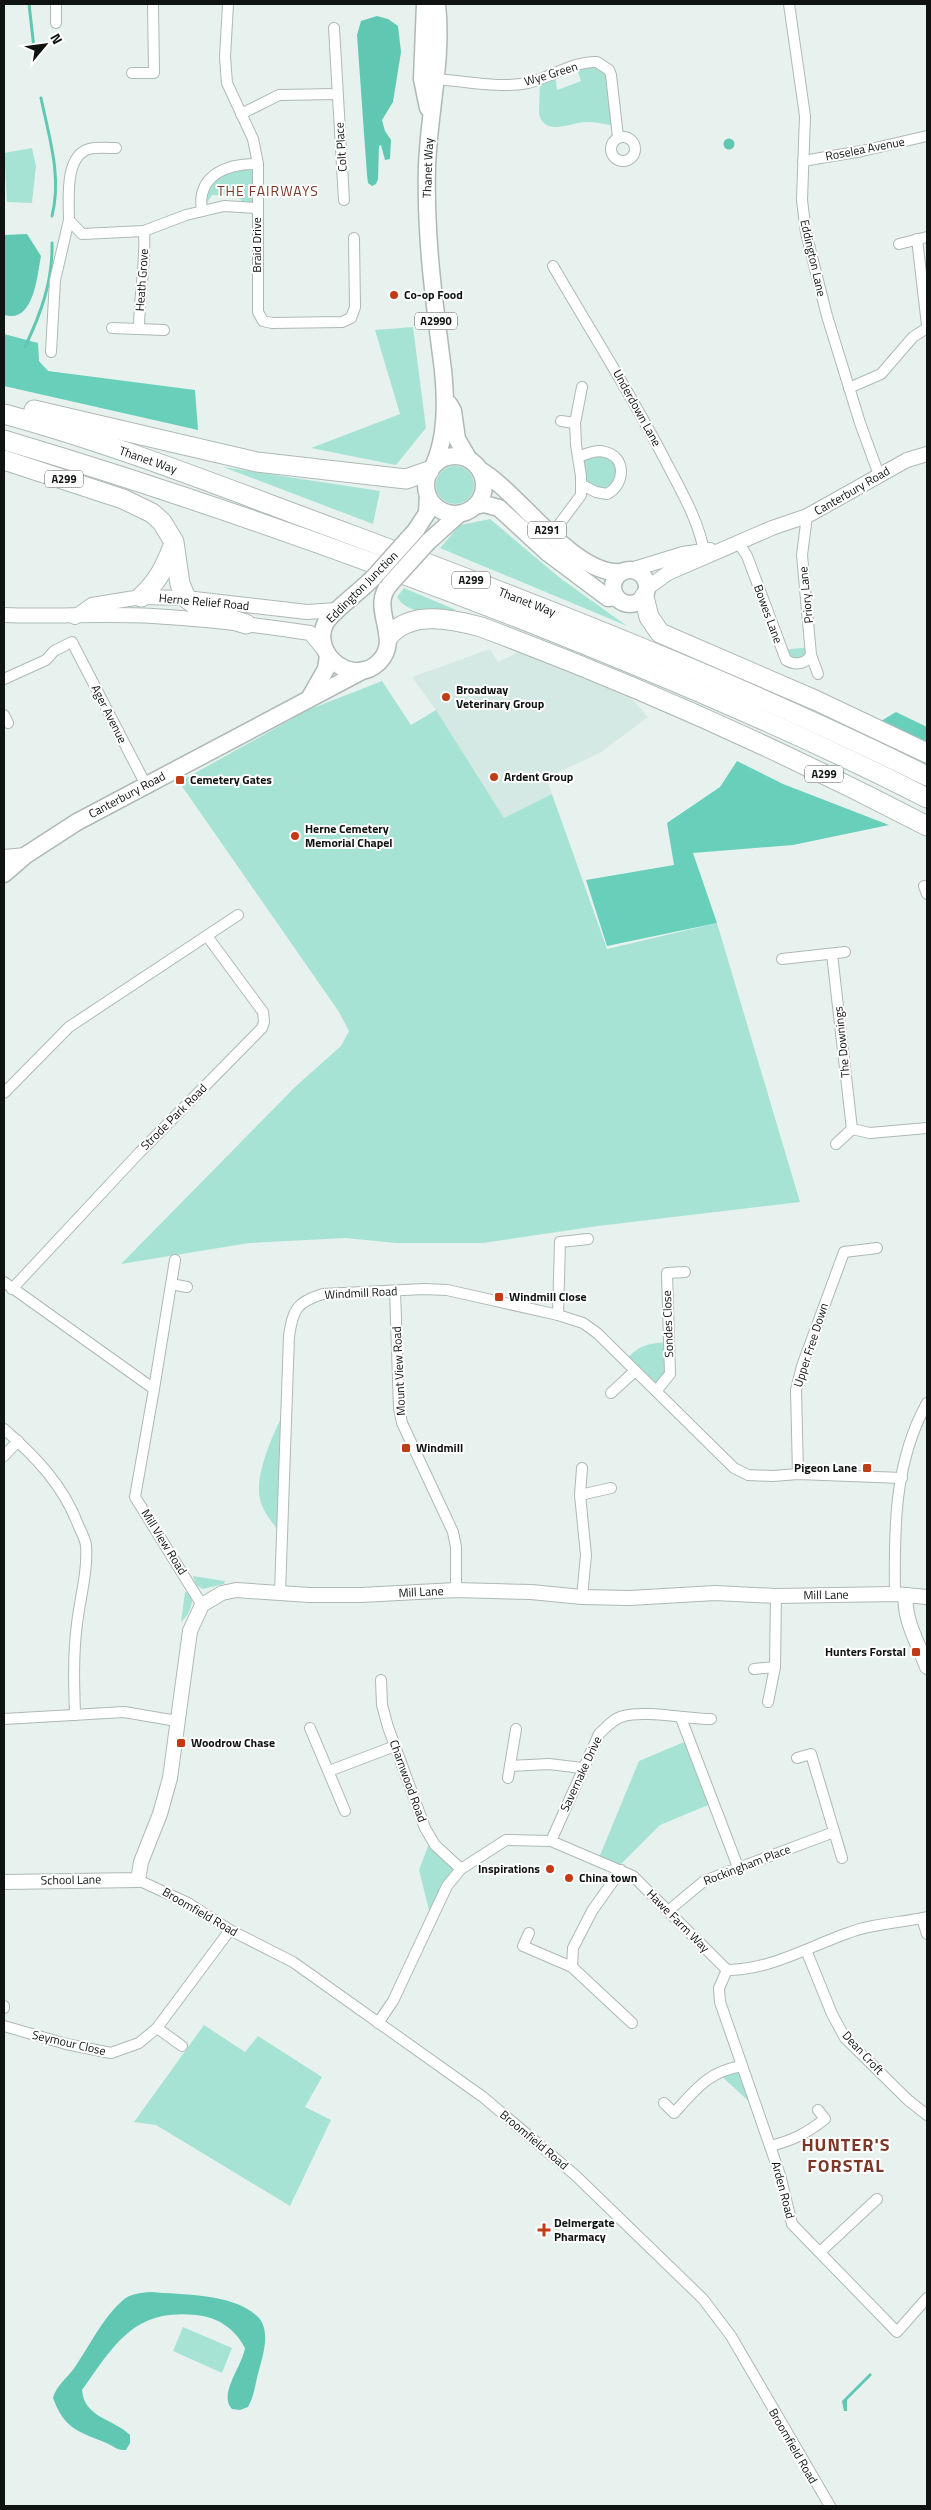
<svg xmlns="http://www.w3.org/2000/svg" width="931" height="2510" font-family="'Titillium Web',sans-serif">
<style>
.built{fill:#d5e9e4}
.green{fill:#a7e3d5}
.forest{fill:#68cfba}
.water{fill:#60c7b3}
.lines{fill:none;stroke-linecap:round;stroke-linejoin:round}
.stream{stroke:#60c7b3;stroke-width:3}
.street-casing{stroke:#aeb9b6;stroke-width:12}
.secondary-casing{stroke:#aeb9b6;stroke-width:16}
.primary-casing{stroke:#aeb9b6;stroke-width:19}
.highway-casing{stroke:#aeb9b6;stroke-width:21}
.street{stroke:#fff;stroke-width:10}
.secondary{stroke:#fff;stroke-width:14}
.primary{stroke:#fff;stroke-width:16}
.highway{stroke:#fff;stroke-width:19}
.primary-bridge-casing{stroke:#aeb9b6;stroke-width:19;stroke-linecap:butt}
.primary-bridge{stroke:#fff;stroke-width:16}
.poi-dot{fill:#c33a14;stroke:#fff;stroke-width:2}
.labels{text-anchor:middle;stroke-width:4;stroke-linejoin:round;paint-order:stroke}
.shield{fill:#fff;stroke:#575a59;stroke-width:1}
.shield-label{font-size:11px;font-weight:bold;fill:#0f1312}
.street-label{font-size:12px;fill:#0f1312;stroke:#fff}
.poi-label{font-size:12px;font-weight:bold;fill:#0f1312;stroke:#fff;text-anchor:start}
.neighbourhood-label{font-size:14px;letter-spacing:1px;fill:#7c3726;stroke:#fff}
.district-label{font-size:18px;font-weight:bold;letter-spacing:1px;fill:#7c3726;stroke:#fff}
</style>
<rect width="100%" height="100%" fill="#e7f2ef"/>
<path class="built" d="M490,649l8,13 25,-12 108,48 17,19 -48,36 -54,25 6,16 -48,25 -68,-109 -24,-33z"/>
<g class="green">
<path d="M588,62l21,8 7,56c-9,-1 -18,-4 -28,-4 -15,-1 -43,16 -49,-8l1,-35 15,-6 2,17 24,-9 -5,-15z"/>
<path d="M32,148l4,18 -4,37 -25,-1 -3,-49z"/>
<path d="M258,164l-1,44 -15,-1 -1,-7 -4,-4 -25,-1 -10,16 10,-34z"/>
<path d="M413,327l13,101 -30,37 -85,-17 89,-34 -25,-84z"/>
<path d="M595,452l25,12 -6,26 -28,-1 -6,-25 7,-10z"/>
<circle cx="455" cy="485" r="19"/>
<path d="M223,467l157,24 -7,33z"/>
<path d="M490,519l70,59 67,48 -187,-78 20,-23z"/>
<path d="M404,588l52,22c-20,1 -47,7 -59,-13z"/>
<path d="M812,647l-15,17 -16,-14z"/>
<path d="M382,681l29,44 25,-15 68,108 48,-24 55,155 110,-26 83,279 -202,24 -115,17h-87l-51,-5 -96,5 -128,21 174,-177 46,-41 8,-15 -10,-19 -160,-230 129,-72z"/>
<path d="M669,1342l1,32 -13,16 -32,-29c13,-16 24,-18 44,-19z"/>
<path d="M286,1408l-4,128c-8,-12 -19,-23 -22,-37 -6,-25 15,-69 26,-91z"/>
<path d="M193,1576l32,5 -1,3 -21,5 -7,-4z"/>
<path d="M185,1592l7,1c1,11 -2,21 -11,29z"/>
<path d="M689,1740l24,63 -53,22 -43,43 -19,-8 41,-99z"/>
<path d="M431,1838l30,31 -30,49 -12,-48z"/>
<path d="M204,2025l41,27 13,-16 64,41 -17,30 26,13 -41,86 -134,-81 -22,-3z"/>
<path d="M742,2066l13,41 -38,-35z"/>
<path d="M183,2327l49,21 -10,25 -49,-22z"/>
</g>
<g class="forest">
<path d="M4,334l34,9 1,18 9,10 147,19 3,40 -194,-44z"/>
<path d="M896,712l31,15v15l-46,-21z"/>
<path d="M737,761l46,23 106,41 -96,20 -100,8 24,70 -110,23 -21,-66 88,-15 -7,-42 53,-36z"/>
</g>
<g class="water">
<path d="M377,16l11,3 10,7 3,26 -8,50 -11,18 3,11 6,9 -1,19 -5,1 -4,-15 -2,1 -1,33 -2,5 -4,2 -4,-3 -1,-8 -10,-140 4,-14z"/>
<circle cx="729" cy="144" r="5.5"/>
<path d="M27,234l14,22c-4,20 -7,68 -37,59v-80z"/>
<path d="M151,2292c32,3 83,1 107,25 13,13 5,39 1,53 -4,13 -4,25 -11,37l-8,3 -8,-1c-14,-15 10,-42 13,-61 -10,-19 -27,-31 -49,-33 -62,-7 -82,30 -114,75 2,28 32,29 48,45v8l-4,7c-10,1 -13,-5 -22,-8 -27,-11 -40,-14 -51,-44 3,-12 15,-21 22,-31 15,-22 27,-48 47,-66 9,-8 18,-8 29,-9z"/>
<path d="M870,2373l2,2 -25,25v11h-3l-2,-10z"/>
</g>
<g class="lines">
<g class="stream">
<path d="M29,4l6,53"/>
<path d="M41,98c8,39 21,78 11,118"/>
<path d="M25,347c16,-34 28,-66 27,-104"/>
</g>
<g class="street-casing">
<g id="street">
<path d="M56,4v19"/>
<path d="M228,4l-3,53 2,26 26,56 5,25v148l5,9 9,2 70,-1 9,-4 4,-11 -1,-69"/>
<path d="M789,4l16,112 -3,84 4,33 21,83 33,107 19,52"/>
<path d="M334,28l10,172"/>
<path d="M132,73h22l-1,-69"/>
<path d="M432,79c31,1 65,10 96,4 22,-5 45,-22 69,-21l12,8 2,5 7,62"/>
<path d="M241,114l38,-19 58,-1"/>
<circle cx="623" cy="149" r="12"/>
<path d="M116,148c-8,0 -19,-1 -27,1 -25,7 -20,52 -20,71l13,14 62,-3 42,-16 38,-9 33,2"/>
<path d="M803,161l59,-10 65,-15"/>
<path d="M202,211c-6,-37 27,-48 56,-47"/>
<path d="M917,239l10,86"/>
<path d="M899,244l28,-7"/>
<path d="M553,266c37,64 77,126 111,192 17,33 35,62 41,98"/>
<path d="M112,328l52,2"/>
<path d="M139,329c0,-33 7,-66 5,-98"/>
<path d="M51,352l4,-72 14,-60"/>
<path d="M849,388l32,-14 32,-37 14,-9"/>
<path d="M561,421l14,2"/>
<path d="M578,457c8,-3 19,-8 27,-5 22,5 20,33 2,42l-11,-2 -14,-7"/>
<path d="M807,516l-5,39 9,100 7,19"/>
<path d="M552,534l29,-39v-19l-5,-31 -1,-22 7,-36"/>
<path d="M738,542l9,14 39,104c10,6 19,4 25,-5"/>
<path d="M4,679l42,-19 8,-9 18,-9 74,143"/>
<path d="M4,715l4,8"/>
<path d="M924,886l3,8"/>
<path d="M832,954l20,175 18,4 57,-5"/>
<path d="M782,959l63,-7"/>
<path d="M4,1093l65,-66 169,-112"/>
<path d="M836,1144l16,-15"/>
<path d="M4,1282l150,107 -19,108 67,108"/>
<path d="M171,1284l16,3"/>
<path d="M12,1289l127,-136 123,-125 2,-6 -1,-10 -56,-76"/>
<path d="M395,1291l4,117 3,15 51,109 3,15v43"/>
<path d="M558,1315l2,-73 28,-3"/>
<path d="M154,1389l21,-129"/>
<path d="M657,1390l13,-16 -3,-101 18,-1"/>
<path d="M611,1393l24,-22"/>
<path d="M4,1429c32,28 60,57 75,98 3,6 6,12 7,18 2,27 -6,52 -9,79 -4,30 -3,61 -2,91"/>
<path d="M4,1456l14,-15"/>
<path d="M582,1468l-2,27 6,60 -4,42"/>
<path d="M798,1474l-2,-84 6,-24 42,-114 33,-4"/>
<path d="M580,1495l31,-7"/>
<path d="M280,1593l9,-257c4,-26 7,-34 34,-42l101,-5 23,1 111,25 25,8 14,10 137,135 14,7 25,1 25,-2 104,4"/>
<path d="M895,1594c-1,-65 -1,-132 32,-191"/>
<path d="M754,1669l21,-2"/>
<path d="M381,1680l1,25 6,22 37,101 10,17 26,24"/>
<path d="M768,1702l7,-35 1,-71"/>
<path d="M681,1718l57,149"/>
<path d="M4,1719l120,-7 53,9"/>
<path d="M310,1728l35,83"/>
<path d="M797,1758l14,-4 31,104"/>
<path d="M510,1766l39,-2 33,4"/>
<path d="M329,1771l66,-25"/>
<path d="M508,1778l8,-49"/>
<path d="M551,1841l48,-107c7,-7 15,-16 25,-18 20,-6 64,3 87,3"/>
<path d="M621,1870l-29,41 -19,37 -1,19 60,56"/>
<path d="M138,1880l50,23 42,27 63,32 190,135 92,78 128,124 28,37 99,170"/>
<path d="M668,1911l36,-30 130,-49"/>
<path d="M922,1918l5,16"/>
<path d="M529,1933l-6,13 49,21"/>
<path d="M806,1950l26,64 13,24 63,62 19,15"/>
<path d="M727,1970l-8,18 1,14 60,173 12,49 105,108 30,-34"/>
<path d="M4,2008v-2"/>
<path d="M378,2023l15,-22 54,-115 14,-17 45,-29 45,1 82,35 94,94c43,0 81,-23 121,-37 25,-10 53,-10 79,-16"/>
<path d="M4,2026l62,18 45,9 28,-10 18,-15 73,-98"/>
<path d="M157,2028l25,18"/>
<path d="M664,2103l10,10c22,-24 35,-42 68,-47"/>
<path d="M770,2146c22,-5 37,-13 55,-27l-7,-9"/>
<path d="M820,2252l57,-53"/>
</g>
</g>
<g class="secondary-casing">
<g id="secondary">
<path d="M631,570l52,-16 27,-4"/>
<path d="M647,588l21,-15 104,-45 35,-12 100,-56 20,-6"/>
<path d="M4,615c50,2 100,-2 149,1 52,3 105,9 157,17l15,18"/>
<path d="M75,617l17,-12 49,-8 45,1 121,14 30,-2"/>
<path d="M4,857l22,-2"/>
<path d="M906,1595c-3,24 13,50 21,72"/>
<path d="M4,1882l134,-2 3,-18 19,-48 10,-36 20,-147 12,-26 20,-12 14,-3 73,5h52l95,-5 75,2 51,5 48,1 85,-5 61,3 119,-2 32,3"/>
</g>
</g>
<g class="primary-casing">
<g id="primary">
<path d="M425,4l-3,75 6,29"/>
<path d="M449,404l4,7 4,28 11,19"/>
<circle cx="455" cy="485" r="29"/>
<path d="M435,462c12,-28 11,-62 8,-92 -9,-69 -18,-135 -16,-204 2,-54 16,-108 10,-162"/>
<path d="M480,470c40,23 94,107 142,102"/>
<path d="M475,506l9,-2 15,4 49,45 60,45 8,-1"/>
<path d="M416,530l11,-17 1,-17"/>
<path d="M428,542l31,-28"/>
<circle cx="630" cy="587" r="17"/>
<path d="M374,577c-11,12 -44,36 -49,47 -14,32 29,63 54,38 24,-24 -11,-54 11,-78"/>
<path d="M309,699l17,-30 2,-13"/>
<path d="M4,874l22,-19 51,-33 287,-152"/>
</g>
</g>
<g class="highway-casing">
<g id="highway">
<path d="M34,410l223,52 149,17 23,-8"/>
<path d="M4,414c118,32 233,79 348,121 195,73 389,149 575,241"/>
<path d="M4,440c175,52 347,113 517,179 138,55 275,112 406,179"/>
<path d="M4,460l119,39 29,14 10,9 12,20 6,42 6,14 18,13 42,13"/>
<path d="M141,597c17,-16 24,-30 32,-51"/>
<path d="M644,597l5,20 11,16 155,67 112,53"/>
<path d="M389,636c22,-26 63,-17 92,-9 153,57 302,124 446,199"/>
</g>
</g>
<use href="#street" class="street"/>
<use href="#secondary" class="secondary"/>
<use href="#primary" class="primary"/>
<use href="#highway" class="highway"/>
<g class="primary-bridge-casing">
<g id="primary-bridge">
<path d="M374,577l42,-47"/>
<path d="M390,584l38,-42"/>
</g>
</g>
<use href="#primary-bridge" class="primary-bridge"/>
</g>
<g class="poi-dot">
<circle cx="394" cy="295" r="5"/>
<circle cx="446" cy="697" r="5"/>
<circle cx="494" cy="777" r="5"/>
<rect x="175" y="775" width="10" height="10" rx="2.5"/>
<circle cx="295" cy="836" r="5"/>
<rect x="494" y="1292" width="10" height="10" rx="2.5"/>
<rect x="401" y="1443" width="10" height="10" rx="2.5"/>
<rect x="862" y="1463" width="10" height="10" rx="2.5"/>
<rect x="911" y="1647" width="10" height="10" rx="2.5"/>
<rect x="176" y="1738" width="10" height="10" rx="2.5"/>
<circle cx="550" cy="1869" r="5"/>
<circle cx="569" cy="1878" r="5"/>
<path d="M541.5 2222.5h5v5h5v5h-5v5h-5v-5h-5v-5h5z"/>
</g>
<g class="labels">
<g class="shield">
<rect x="415" y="312.5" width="42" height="17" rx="4"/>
<rect x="45" y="470.5" width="38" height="17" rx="4"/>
<rect x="528" y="521.5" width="38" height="17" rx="4"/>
<rect x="452" y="571.5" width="38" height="17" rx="4"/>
<rect x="805" y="765.5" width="38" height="17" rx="4"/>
</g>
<g class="shield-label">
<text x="436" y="325">A2990</text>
<text x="64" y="483">A299</text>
<text x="547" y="534">A291</text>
<text x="471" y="584">A299</text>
<text x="824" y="778">A299</text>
</g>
<g class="street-label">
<text transform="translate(551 74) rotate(-17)" y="4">Wye Green</text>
<text transform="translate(341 147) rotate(-94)" y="4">Colt Place</text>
<text transform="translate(865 149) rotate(-11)" y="4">Roselea Avenue</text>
<text transform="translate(428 168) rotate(-88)" y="4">Thanet Way</text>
<text transform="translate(257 245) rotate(-90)" y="4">Braid Drive</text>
<text transform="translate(813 258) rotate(77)" y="4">Eddington Lane</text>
<text transform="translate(142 280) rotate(-86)" y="4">Heath Grove</text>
<text transform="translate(637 408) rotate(61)" y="4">Underdown Lane</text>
<text transform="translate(148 460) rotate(19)" y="4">Thanet Way</text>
<text transform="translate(852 491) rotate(-30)" y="4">Canterbury Road</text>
<text transform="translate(362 587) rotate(-45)" y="4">Eddington Junction</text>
<text transform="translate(806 595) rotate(-96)" y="4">Priory Lane</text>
<text transform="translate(204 602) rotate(5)" y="4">Herne Relief Road</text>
<text transform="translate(527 602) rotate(21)" y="4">Thanet Way</text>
<text transform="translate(768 614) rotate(70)" y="4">Bowes Lane</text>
<text transform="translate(109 714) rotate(63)" y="4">Ager Avenue</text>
<text transform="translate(127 795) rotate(-28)" y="4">Canterbury Road</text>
<text transform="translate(842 1042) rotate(-96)" y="4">The Downings</text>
<text transform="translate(174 1117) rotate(-45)" y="4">Strode Park Road</text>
<text transform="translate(361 1293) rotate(-3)" y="4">Windmill Road</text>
<text transform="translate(668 1324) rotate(-92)" y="4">Sondes Close</text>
<text transform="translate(811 1345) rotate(-72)" y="4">Upper Free Down</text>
<text transform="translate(399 1371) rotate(-93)" y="4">Mount View Road</text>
<text transform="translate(164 1542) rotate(58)" y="4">Mill View Road</text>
<text transform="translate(421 1592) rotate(-3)" y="4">Mill Lane</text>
<text transform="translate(826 1595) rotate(-1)" y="4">Mill Lane</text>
<text transform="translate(581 1774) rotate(-65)" y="4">Savernake Drive</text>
<text transform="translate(408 1781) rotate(70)" y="4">Charnwood Road</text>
<text transform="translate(747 1865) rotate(-21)" y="4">Rockingham Place</text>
<text transform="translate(71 1880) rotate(-1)" y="4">School Lane</text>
<text transform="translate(200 1912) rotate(30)" y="4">Broomfield Road</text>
<text transform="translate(678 1921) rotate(45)" y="4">Hawe Farm Way</text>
<text transform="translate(69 2043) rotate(13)" y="4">Seymour Close</text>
<text transform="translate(863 2053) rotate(47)" y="4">Dean Croft</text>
<text transform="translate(534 2140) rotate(40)" y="4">Broomfield Road</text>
<text transform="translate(783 2190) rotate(75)" y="4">Arden Road</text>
<text transform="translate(793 2446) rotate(60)" y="4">Broomfield Road</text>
</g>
<g class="poi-label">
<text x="404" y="299">Co-op Food</text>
<text x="456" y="694">Broadway<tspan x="456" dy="14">Veterinary Group</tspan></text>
<text x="504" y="781">Ardent Group</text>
<text x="190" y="784">Cemetery Gates</text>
<text x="305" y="833">Herne Cemetery<tspan x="305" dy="14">Memorial Chapel</tspan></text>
<text x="509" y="1301">Windmill Close</text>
<text x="416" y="1452">Windmill</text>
<text x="857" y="1472" text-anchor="end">Pigeon Lane</text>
<text x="906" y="1656" text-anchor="end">Hunters Forstal</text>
<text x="191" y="1747">Woodrow Chase</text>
<text x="540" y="1873" text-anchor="end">Inspirations</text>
<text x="579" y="1882">China town</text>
<text x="554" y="2227">Delmergate<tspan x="554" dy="14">Pharmacy</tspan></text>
</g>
<g class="neighbourhood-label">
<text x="268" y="196">THE FAIRWAYS</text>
</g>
<g class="district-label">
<text x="846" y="2151">HUNTER'S<tspan x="846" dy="21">FORSTAL</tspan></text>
</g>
</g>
<rect width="931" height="2510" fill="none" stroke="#0f1312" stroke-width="10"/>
<g transform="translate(45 45) rotate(61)" stroke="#ffffff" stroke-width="4" paint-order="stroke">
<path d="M0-4L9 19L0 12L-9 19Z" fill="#0f1312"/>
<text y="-8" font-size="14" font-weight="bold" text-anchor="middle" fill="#0f1312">N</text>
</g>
</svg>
